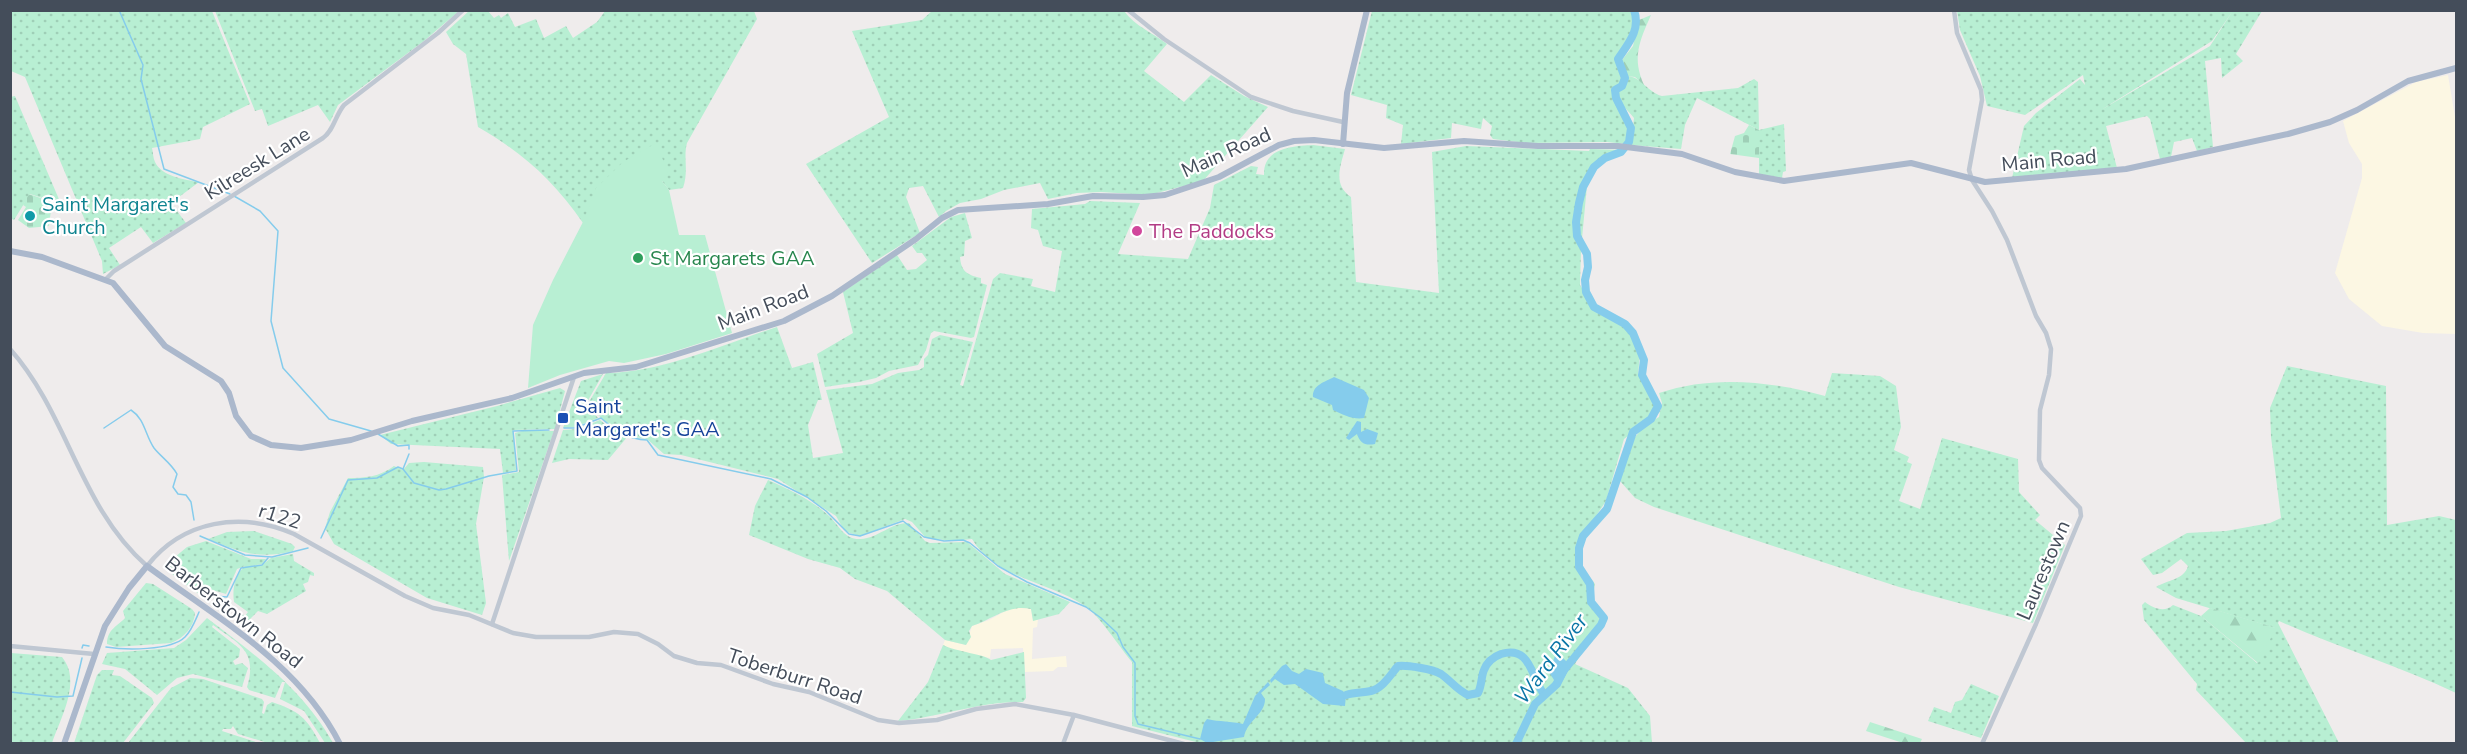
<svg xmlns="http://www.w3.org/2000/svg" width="2467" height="754" font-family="'Nunito Sans',sans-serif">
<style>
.commercial{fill:#fcf7e3}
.grass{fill:url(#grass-dots);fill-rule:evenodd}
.forest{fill:url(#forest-firs)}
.cemetery{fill:url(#cemetery-stones)}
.park{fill:#b8efd3}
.water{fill:#85ccec}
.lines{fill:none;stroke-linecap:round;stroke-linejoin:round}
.stream{stroke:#85ccec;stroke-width:1.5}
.river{stroke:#85ccec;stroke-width:8}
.minor{stroke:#bfc7d2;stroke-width:4.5}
.major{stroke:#abb8cc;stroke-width:6}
.culture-dot{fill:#0f9aa8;stroke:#fff;stroke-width:2}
.hotel-dot{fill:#d1479c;stroke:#fff;stroke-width:2}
.leisure-dot{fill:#2e9e5b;stroke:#fff;stroke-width:2}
.transit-dot{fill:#1a4fb4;stroke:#fff;stroke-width:2}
.labels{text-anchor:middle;stroke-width:4.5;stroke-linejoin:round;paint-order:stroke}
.street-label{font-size:20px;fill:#444d5a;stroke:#fff}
.culture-label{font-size:20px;fill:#0d838f;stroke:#fff;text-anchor:start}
.hotel-label{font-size:20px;fill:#b23c85;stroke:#fff;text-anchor:start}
.leisure-label{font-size:20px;fill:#27864d;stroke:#fff;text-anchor:start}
.transit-label{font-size:20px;fill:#164399;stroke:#fff;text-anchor:start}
.water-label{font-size:21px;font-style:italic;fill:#0a76a7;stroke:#fff}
</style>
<defs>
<pattern id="grass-dots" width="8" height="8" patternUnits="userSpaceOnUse" patternTransform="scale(1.5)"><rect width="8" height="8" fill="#b8efd3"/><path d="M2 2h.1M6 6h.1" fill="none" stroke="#9fcfb7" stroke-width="1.8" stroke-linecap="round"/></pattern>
<pattern id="forest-firs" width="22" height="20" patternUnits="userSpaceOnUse" patternTransform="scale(1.5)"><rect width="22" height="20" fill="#b8efd3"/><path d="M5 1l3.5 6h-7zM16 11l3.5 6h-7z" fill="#9fcfb7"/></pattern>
<pattern id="cemetery-stones" width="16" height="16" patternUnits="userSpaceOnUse" patternTransform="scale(1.5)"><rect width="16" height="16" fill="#b8efd3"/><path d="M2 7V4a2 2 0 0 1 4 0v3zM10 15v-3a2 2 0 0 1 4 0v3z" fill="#9fcfb7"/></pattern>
</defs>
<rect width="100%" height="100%" fill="#efecec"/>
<g class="commercial">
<path d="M2448,75l8,48v211l-33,-1 -41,-7 -33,-27 -14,-26 27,-95v-14l-13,-21 -6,-22 73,-39z"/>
<path d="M1024,607l7,2 2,11h5l-1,7 -4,1 -1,31 34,-3 1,11h-9l-5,4 -28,1 -2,-24 -32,1 -1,9 -35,-7 -12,-6 2,-5 21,5 6,-19 17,-6 22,-12z"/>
</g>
<g class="grass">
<path d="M470,10l18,1 6,7 5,-3 2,3 7,-5 7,14 21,-8 8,19 22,-12 7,12 24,-16 8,-11h149l3,8 -70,124c-4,15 2,27 -4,45l-14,2 -7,-9 -79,42c-30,-43 -60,-70 -105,-96l-12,-73 -13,-10 -7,-12z"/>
<path d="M1633,10c12,23 -16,33 -14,54 0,4 3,9 4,13 -1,6 -5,8 -7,13 -5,20 27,29 10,54l-19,-2 -81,1 -33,-4 -3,-4 2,-9 -9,-8 -2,11 -29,-6 -1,15 -50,6 2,-19 -17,-7 1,-13 -36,-10 21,-84z"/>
<path d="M10,11h202l38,93 -47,23 -3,12 -48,9c1,4 1,10 3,14 6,14 30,18 44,20l-28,21 15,20 -33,20 -12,-16 -32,21 11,17 -17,9 -1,-13 -77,-184 -14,-6z"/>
<path d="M215,11h244l-35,30 -86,64 -8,17 -12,-17 -50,21 -6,-17 -7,2z"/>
<path d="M932,11h192c11,15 29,22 43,33l-23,27 40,31 27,-27 33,21 24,11 -65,74 -54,14 -48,-3 -24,1 -29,6 -8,-16 -36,7 -23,9 -21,4 -14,8 -7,6 -16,-31 -14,2 -3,9 14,36 -48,30 -66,-99 83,-47 -37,-86 70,-11z"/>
<path d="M1957,11h305l-26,43 7,7 -21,17 -1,-20 -16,3 8,86 -16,4 -5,-13 -18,4 -3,15 -11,2 -10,-40 -3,-3 -41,10 11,42 -105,10 12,-52 12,-13 44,-34 5,6 -2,-10 -58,40 -38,-9 -7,-30 -20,-46zM2232,12l-22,34 -109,64 111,-69z"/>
<path d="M1627,76c15,1 20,16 35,20l76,-8 16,-9 4,3 1,48 25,-6 2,47 -3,1 -1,6 -23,-4v-44l-62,-32 -12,27 -4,24 -50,-4 3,-27c-6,-8 -17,-15 -15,-26l4,-3z"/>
<path d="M15,96l46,108 -31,-10 -16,26 -4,-2v-121z"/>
<path d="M1313,145l32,4c-5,18 -12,36 6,48l5,85 83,11 -7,-141 34,-6 123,5 1,-2 33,1 -1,3c-16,3 -25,8 -34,22l-7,74 -1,36 14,22 36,23 10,24 -2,20 22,38 2,-9 -3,-10c53,-18 112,-12 166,3l7,-23 48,3 16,10 5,41 -7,23 15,7 -2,5 5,2 -13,37 21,8 22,-71 76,21 1,33 21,23 -5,5 30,25 -32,78 -134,-36 -245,-80 -19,-9 -15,-17 12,-40 12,-15 15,-9 1,-5 -36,27 -18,62 -26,39v24l15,20 -4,20 11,14 -27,46 53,24 22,28 2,27h-452l-68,-17v-64c-12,-14 -33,-47 -47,-56 -37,-25 -89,-27 -113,-67l-19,2 -27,-3 -14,-16 -7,-3 -45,17 -10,-3 -6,-3 -8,-14 -58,-37 -97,-24 -17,-1 -17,-15 -19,-3 -20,24 -39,-1 -17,4 11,-33 15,-1 22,-9 13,11 1,-1 -25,-24v-4l17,-29c55,0 118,-29 171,-46l15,41 21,-6 9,38h-4l-10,25 5,33 30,-5 -17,-63 46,-6 26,-11 21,-3 5,-3v-8l4,-4 4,-16 8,-4 33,7 -13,43 3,1 30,-107 7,-6 33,6 -2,7 24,6 7,-41 -19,-5 -5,-16 -7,-2 1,-19 53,-5 5,-3 50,2 -22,51 70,5 22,-51 4,-23 37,-19 7,1 -2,7 8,1c-1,-27 28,-29 49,-30z"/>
<path d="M965,213l7,25 -7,3 -1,15 -4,1c1,14 7,18 21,21v5l6,2 -13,52 -3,1 -37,-7 -3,2 -5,17 -8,15 -29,6 -13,7 -17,4 -34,5 -8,-33 36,-21 -10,-41 54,-37 10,15 9,-1 11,-9 -5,-7h-5l-5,-7 39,-29z"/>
<path d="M2287,366l99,20 1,139 52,-9 17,4v173c-57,-27 -119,-46 -177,-72l-1,2 61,120h-93l-50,-53 1,-6 -53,-64 -2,-15 3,-3c8,6 19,11 28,3l28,11 56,47 18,-35 -99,-30 -20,-11c11,-7 28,-7 32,-21l-7,-7 -19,14 -9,2 -12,-16 46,-26 39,-2 44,-8 11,-5 -10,-81 -1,-29z"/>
<path d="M603,374l-17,30 12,14 -23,9 -12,1 18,-47z"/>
<path d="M560,388l5,3 -10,38 -42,1 3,40 -13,3 -3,-24 -109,-5 -11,-9 117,-29z"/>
<path d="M522,431h32l-45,130 -7,-86 17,-3 -4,-39z"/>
<path d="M424,462l59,5 1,10 -8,47 10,79 -4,12 -55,-17 -93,-54 -9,-16 5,-16 18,-34c17,0 31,-1 46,-12l9,4 6,-7z"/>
<path d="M768,480c20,9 44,20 60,35 11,10 16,25 33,24 17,-1 31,-17 48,-16l16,18 5,2 37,-1 38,32 65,28 -11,12 -26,7 -2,-12c-23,-5 -38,10 -59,17l-3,5 2,6 -5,8 -21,-5 -58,-49 -32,-12 -15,-11 -32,-9 -59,-24 6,-29z"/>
<path d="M254,531l38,13 3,3 -2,4c-36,9 -52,1 -85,-12l19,-7z"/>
<path d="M206,541l45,18h15l-4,5 -16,3 16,-2 9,-7 22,-4 1,7 20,12v3l-4,-1 -2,7 -5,2 3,7 -39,23 -9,-3 -15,15 -7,-4 6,-8 3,2 3,-4 -14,-10c-2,-13 1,-28 11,-36l-8,3 -11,25 -10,-3 -13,6 -40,-30 24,-20z"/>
<path d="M146,583l7,1 39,25 3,4c-1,14 -11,25 -24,30l-55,4 -9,-3c0,-15 11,-18 18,-26l-2,-7z"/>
<path d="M207,618c48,37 96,71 126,125h-8l-21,-32 -24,-12 5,-17h-3l-7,16 -26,-8 -2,-3c11,-36 -8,-43 -34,-62l-1,2 28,22 -1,8 -6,4 2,4 7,-2 6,5 -6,19 -49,-13 -16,4 -20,17 -32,-26 -23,-5 5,-11 67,-5 12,-8z"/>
<path d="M943,645c14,7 41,9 48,15l33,-8 2,46 -3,4c-42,-1 -83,15 -125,19l30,-39z"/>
<path d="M11,653l51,4c20,24 -1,60 -10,86h-41z"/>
<path d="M102,670h12l-2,5 8,1 32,22 2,5 -31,40h-49l23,-68z"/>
<path d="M190,678l13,1 59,20 2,3 -2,11 2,1 3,-9 5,-3c27,9 35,16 48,41h-52l-30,-9 -5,-8 -2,3h-8l-1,2 37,12h-131l43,-55z"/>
<path d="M1971,684l28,12 -18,42 -53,-17 6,-14 17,6 4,-11 7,-2z"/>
</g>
<g class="forest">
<path d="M1651,15c-12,27 -19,43 -7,70l-9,-8 -8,-1 -5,-16 11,-14 6,-26z"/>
<path d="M2210,608l66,20 -18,35 -57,-47z"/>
<path d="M1870,722l52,17 -2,4h-17l-37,-12z"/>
</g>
<g class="cemetery">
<path d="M1749,125l10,5v28l-29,-4 5,-18 9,-3z"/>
<path d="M29,194l23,8 -3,24 -20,2 -11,-8 8,-13 -3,-2z"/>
</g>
<path class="park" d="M656,143l12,29 -6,9 7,9 10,45h26l27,98 -66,21 -42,9 -15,-2 -49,14 -32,13 5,-63 20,-45 31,-60 12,-32 27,-26z"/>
<g class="water">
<path d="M1334,377l30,13 5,8 -5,20c-10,2 -21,-3 -31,-8l-1,-5 -19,-8c-1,-12 12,-15 21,-20z"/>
<path d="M1357,421l4,1v10l6,-3 11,4 -3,11c-10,2 -15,-1 -18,-10l-8,6 -3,-2z"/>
<path d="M1555,656h6l10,10 -11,19 -6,4 -3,-3 3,-6 -5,-8z"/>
<path d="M1286,664l6,7 7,3 7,-5 17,4 2,10 18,8 3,4 -1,11 -22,-2 -28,-20 -11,1 -9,-6 -4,4 -1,-3 12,-14z"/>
<path d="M1268,682l2,3 -9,8 4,6c0,16 -18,21 -21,38l-37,6 -7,-4 4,-16 3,-4c13,3 24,2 36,5l12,-28z"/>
</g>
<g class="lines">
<g class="stream">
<path d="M119,10l24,55 -2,14 23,90 66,25"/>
<path d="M234,196l26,15 18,20 -7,90 12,47 46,51 42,12"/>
<path d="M104,428l27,-18c14,9 14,25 23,38 7,9 17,15 23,26l-4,13 5,7 8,1 5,7 3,18"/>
<path d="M564,428h11l26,-10c15,13 26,21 46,22l11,15 113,24 36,18 19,14 23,23 11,2 43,-15 21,16 20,4 19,-1 7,3 28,23 29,16 59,25 15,11 16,15 6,14 12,16v53l3,8 62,15"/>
<path d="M378,434l20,12 11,-1v4"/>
<path d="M403,469l6,-15"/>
<path d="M200,536l45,19 27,2 36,-9"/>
<path d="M321,538l27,-58 29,-2 21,-11 5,2 11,14 25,7 7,-1 43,-13 28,-5 -4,-40 36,-1"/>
<path d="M207,601l7,-5 13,1 14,-29 21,-3 6,-7"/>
<path d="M106,647c19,3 65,4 79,-10 7,-7 10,-16 14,-25"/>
<path d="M82,648l1,-3 6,1"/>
<path d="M10,692l47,5 16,-1 9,-38"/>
</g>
<g class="river">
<path d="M1346,695c9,-3 17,-2 25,-4 12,-3 20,-17 27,-25 9,-1 35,3 43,8 10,7 16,16 27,21l10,-2c4,-8 3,-16 6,-23 3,-8 9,-13 17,-16 31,-9 30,25 43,40"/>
<path d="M1516,744l19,-40 22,-20 7,-14 37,-45 3,-7 -13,-16 -1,-18 -11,-17v-19l4,-12 24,-27 26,-77 18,-13 7,-13 -16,-31 2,-15 -11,-27 -8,-9 -31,-17 -8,-15 -1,-12 3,-13 -1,-13 -10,-18 -1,-14 3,-19 4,-16 11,-20 11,-9 16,-6 8,-10 2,-14 -15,-30 -1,-8 7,-4 3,-8 -7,-19c10,-15 23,-29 16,-49"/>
</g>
<g class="minor">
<path d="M1128,10l36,29 87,58 42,14 50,11"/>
<path d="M1954,10l3,23 24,57 1,10 -13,70 3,10 20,31 15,29 29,76 10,17 5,16 -2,26 -9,35 -1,50 3,8 38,40 1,8 -45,108 -54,120"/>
<path d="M106,279l8,-8 209,-133c11,-8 12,-22 21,-33l94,-72 25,-23"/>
<path d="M10,349c58,65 70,159 137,217 36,-46 94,-55 147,-32l111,62 28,12 36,7 44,18 23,4h53l25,-5 24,2 20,10 16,12 23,7 24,2 52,19 36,8 69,28 21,3 38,-3 39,-11 39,-5 59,11 110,29"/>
<path d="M492,624l82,-247"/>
<path d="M10,646l84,8"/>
<path d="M1063,744l11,-29"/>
</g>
<g class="major">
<path d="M1343,144l4,-51 20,-83"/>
<path d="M10,251l32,6 71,26 52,63 56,35 8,12 7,23 15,20 20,9 30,3 50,-8 61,-19 100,-23 72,-25 52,-6 148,-46 48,-25 84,-57 26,-21 16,-8 90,-6 45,-8 50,1 22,-2 54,-18 60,-32 15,-4 20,-1 70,8 80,-7 74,5h80l64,8 53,18 49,9 127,-18 74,19 141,-13 162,-35 42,-12 27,-12 51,-29 48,-13"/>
<path d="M64,744l41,-118 24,-38 18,-22c70,52 152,97 193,178"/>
</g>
</g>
<circle class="culture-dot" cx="30" cy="216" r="6"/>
<circle class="hotel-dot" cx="1137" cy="231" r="6"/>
<circle class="leisure-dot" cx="638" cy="258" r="6"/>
<rect class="transit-dot" x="557" y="412" width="12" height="12" rx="3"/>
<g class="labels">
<g class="street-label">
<text transform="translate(1226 152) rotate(-24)" y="7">Main Road</text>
<text transform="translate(2049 160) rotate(-5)" y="7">Main Road</text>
<text transform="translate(257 163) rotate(-32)" y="7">Kilreesk Lane</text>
<text transform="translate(763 307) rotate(-21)" y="7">Main Road</text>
<text transform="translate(280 516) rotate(18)" y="7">r122</text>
<text transform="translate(2043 570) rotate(-67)" y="7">Laurestown</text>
<text transform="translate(234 612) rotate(38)" y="7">Barberstown Road</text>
<text transform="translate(795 676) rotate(18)" y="7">Toberburr Road</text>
</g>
<g class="culture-label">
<text x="42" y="211">Saint Margaret's<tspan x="42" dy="23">Church</tspan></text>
</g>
<g class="hotel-label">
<text x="1149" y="238">The Paddocks</text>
</g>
<g class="leisure-label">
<text x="650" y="265">St Margarets GAA</text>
</g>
<g class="transit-label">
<text x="575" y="413">Saint<tspan x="575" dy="23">Margaret's GAA</tspan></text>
</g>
<g class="water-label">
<text transform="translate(1551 659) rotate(-53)" y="7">Ward River</text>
</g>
</g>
<rect width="2467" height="754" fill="none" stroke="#444d5a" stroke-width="24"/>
</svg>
